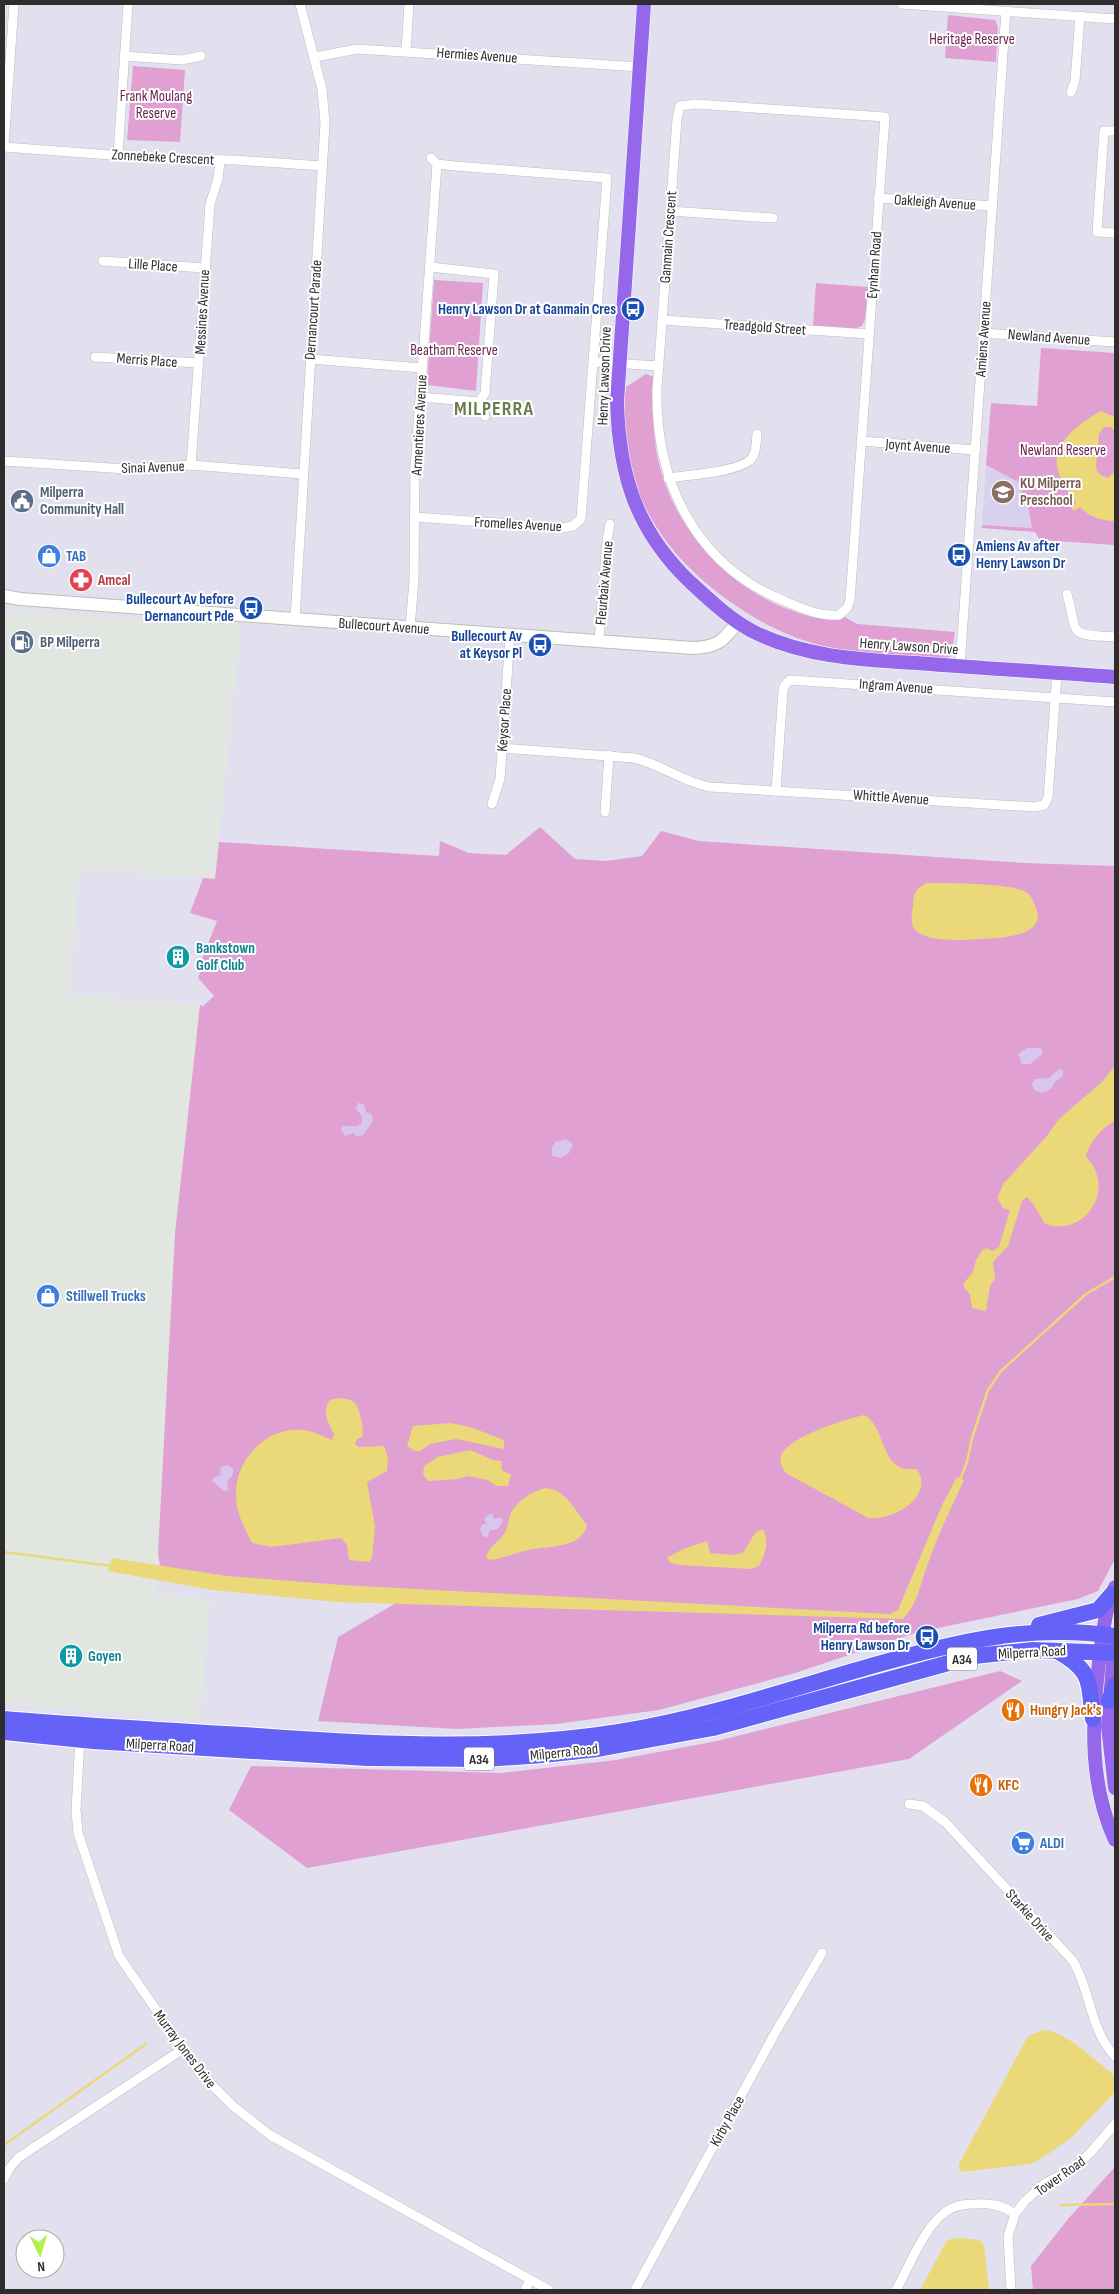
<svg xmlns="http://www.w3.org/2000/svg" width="1119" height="2294" font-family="'Sofia Sans Condensed',sans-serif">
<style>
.industrial{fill:#e1e7e0}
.education{fill:#d8d1ee}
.green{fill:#e1a0d2}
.sand{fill:#d8c6f0}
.water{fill:#ead879}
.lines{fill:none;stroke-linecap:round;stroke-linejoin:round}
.stream{stroke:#ead879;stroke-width:2.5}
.street-casing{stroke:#bbbfb4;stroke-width:10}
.secondary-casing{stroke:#bbbfb4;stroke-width:14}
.primary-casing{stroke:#fff;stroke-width:15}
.highway-casing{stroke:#fff;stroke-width:18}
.street{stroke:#fff;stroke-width:9}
.secondary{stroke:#fff;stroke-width:12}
.primary{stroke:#9568eb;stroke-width:14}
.highway{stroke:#6462f7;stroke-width:16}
.labels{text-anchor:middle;stroke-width:4;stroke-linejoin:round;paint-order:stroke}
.shield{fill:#fff;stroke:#6c6c6c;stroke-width:1}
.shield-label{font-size:14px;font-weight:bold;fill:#2d2d2d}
.park-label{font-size:15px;fill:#691f4d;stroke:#fff}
.street-label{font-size:15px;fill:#2d2d2d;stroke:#fff}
.transit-label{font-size:15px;font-weight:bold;fill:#164399;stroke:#fff;text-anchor:end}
.education-label{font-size:15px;font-weight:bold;fill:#785e54;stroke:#fff;text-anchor:start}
.service-label{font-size:15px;font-weight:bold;fill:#4e5e75;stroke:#fff;text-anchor:start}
.shop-label{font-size:15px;font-weight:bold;fill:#366cbe;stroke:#fff;text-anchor:start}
.health-label{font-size:15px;font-weight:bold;fill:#be3a42;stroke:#fff;text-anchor:start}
.culture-label{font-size:15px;font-weight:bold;fill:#0d838f;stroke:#fff;text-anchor:start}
.food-label{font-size:15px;font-weight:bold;fill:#c56008;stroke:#fff;text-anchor:start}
.district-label{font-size:20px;font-weight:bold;letter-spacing:1px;fill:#6a7c4f;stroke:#fff}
</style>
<rect width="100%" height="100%" fill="#e2e0ee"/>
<path class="industrial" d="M4,612l233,11 4,3 -26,253 -136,-10 -9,126 130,10 -25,229 -19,358 54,8 -10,120 -196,-16z"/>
<path class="education" d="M986,465l39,20 -6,15 8,1 5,27 -50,-3z"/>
<g class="green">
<path d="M948,15l47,5 3,7 -2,35 -51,-4z"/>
<path d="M133,66l52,4 -5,72 -53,-2z"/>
<path d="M434,280l49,3 -7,108 -49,-6z"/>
<path d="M816,283l52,4 -3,32 -3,7 -8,3 -41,-3z"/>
<path d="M1041,348l74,5v192l-75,-5 -5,-8 -53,-4v-3l50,3 -5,-27 -9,-1 6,-15 -38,-20 5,-62 46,3z"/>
<path d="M646,374l8,3c-1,29 -2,59 5,87 16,64 66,120 126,144 13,5 27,10 41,11 6,1 12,-2 18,-2 4,1 10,6 14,7l97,8 -4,24c-13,7 -55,-1 -71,-2 -20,-2 -41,-4 -60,-9 -29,-7 -57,-21 -82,-38 -76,-50 -125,-125 -112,-220z"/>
<path d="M540,827l35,32 31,2 36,-5 19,-25 38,10 326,22 90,3v693l-17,32 -20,8 -160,33 -123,41 -136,37 -103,14 -99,5 -139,-8 20,-84 75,-44 -252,-21 -3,-19 17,-319 25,-229 3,1 11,-10 -16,-18 3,-8 -3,-1 19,-48 -27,-8 13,-35 12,1 4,-37 220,14 1,-15 29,12 37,2z"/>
<path d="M1000,1671l22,10 -113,78 -602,109 -78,-58 22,-44 251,7 114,-13 101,-19z"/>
<path d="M1115,2167v123h-82l-2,-24 37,-47z"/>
</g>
<g class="sand">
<path d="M1027,1048h14l2,5 -13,11h-8l-4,-10z"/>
<path d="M1059,1069l4,1v6l-8,6 -4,7 -10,4 -7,-3 -2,-6 3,-5 14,-1z"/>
<path d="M358,1103l6,1 2,8 6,3 1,6 -10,14 -7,1 -3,-3 -8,3 -4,-6 1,-4h15l5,-3v-6l-6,-9z"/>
<path d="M566,1139l7,5 -4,9 -8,5 -9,-2v-9l3,-5z"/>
<path d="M228,1465l5,4v5l-6,8 2,8 -5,1 -12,-10 1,-3 7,-3 1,-8z"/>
<path d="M492,1513l2,6 8,-1 1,4 -6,7 -8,2 -1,6 -5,-1 -3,-7 3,-5h4l-3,-4 2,-3z"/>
</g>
<g class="water">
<path d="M1100,411l15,6v15l-4,-5h-7l-5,7 -3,32 1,5 4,4 7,3 7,-7v50c-13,0 -26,-4 -35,-14l-6,4 -3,-3 5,-5c-35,-45 -20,-64 24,-92z"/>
<path d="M927,883c19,0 85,0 99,9 6,4 9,13 11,19 8,27 -42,27 -57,28 -16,1 -57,4 -66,-11 -4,-6 -2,-15 -1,-22 0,-13 3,-18 14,-23z"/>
<path d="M1115,1066v55c-11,4 -28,24 -29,36 31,31 0,81 -41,67l-11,-19 -7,-8 -5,4 -14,45 -15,16 2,17 -5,7 -4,25 -14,-3 -2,-13 -6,-8v-4l9,-11 3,-12 6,-10 5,-2 5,3 7,-4 11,-37 -7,-2 -6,-10 7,-15 42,-46 13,-18 43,-37z"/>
<path d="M338,1398c6,1 12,1 16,4 5,4 11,28 8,35l-5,2 -2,5 4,3 25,-1 4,11 -1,14 -20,11 8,44 -3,32 -3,4 -20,-2 -2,-15 -6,-7 -70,9 -19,-4c-8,-16 -16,-30 -16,-48 -1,-36 31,-69 67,-65 10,1 19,6 29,10l2,-6c-6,-13 -13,-21 -4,-34z"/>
<path d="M864,1415c21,11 16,47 40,54 4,0 9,0 13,0 18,28 -24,52 -49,49l-82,-45c-4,-5 -7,-11 -5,-18 8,-18 64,-36 83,-40z"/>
<path d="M451,1423l19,4 29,11 5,2v9l-48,-10 -26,5 -10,7h-5l-8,-5 6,-20z"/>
<path d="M470,1450l23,10 8,1 1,9 9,5 -3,11h-12l-8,-6 -20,-4 -10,3 -30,2 -5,-7 1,-8 14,-9z"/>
<path d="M957,1477l7,3c-13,28 -27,57 -37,86 -7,19 -9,37 -24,53l-566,-17 -125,-12 -104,-19 4,-13 115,18 115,9 548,29 8,-4 44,-105z"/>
<path d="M545,1488c20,1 30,22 42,37 -5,24 -41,21 -59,25 -12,3 -23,7 -35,10l-5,-1 -2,-3c4,-10 14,-15 19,-24 4,-6 3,-13 6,-19 7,-13 20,-21 34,-25z"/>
<path d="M763,1529c7,14 2,24 -4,37l-9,3 -70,-4 -9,-2 -4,-5 16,-9 24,-8 3,12 21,2 12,-2 12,-20z"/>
<path d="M1044,2030c22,2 49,29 67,42l4,5 -1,16 -42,44 -24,17 -17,10 -69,8 -3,-3v-5l69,-128z"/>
<path d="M961,2238l18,2 5,5 5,45h-69l26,-48 4,-3z"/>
</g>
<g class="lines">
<g class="stream">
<path d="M959,1482l8,-20 5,-24 16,-48 13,-19 85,-77 29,-17"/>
<path d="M4,1552l107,14"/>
<path d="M4,2145l142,-101"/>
<path d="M1060,2205l55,-1"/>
</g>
<g class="street-casing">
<g id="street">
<path d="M902,4l213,15"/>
<path d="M406,50l3,-46"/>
<path d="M124,56l57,4 20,-4"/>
<path d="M315,57l42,-8 284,18"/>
<path d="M1071,92l4,-11 5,-65"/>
<path d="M696,104l189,13 -35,483 -3,8 -8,7c-21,2 -40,-8 -59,-16 -86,-36 -125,-120 -123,-210l20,-270 3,-13z"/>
<path d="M1115,131h-11l-7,101 18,1"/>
<path d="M4,145l10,-141"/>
<path d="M4,147l160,12 71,1 88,6"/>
<path d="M118,155l10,-151"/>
<path d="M878,198l115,8"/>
<path d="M670,211l103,7"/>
<path d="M103,261l101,7"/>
<path d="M430,267l64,7 -9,119 -6,9"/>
<path d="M662,320l207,14"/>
<path d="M983,333l132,9"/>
<path d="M95,357l104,6"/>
<path d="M310,359l112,9"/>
<path d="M594,362l65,4"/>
<path d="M421,397l58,5 6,14"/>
<path d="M861,441l114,9"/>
<path d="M4,461l122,8 65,-4 111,9"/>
<path d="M191,465l19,-261 8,-25 2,-19"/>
<path d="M668,478c18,-3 74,-6 84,-20 5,-7 4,-16 5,-24"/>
<path d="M415,517l147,11 11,-2 8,-7 26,-341 -152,-12 -18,-2 -6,-6"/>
<path d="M1067,594c12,43 -1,40 48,43"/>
<path d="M295,619l30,-496 -3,-34 -22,-85"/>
<path d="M410,628l4,-48 1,-113 22,-303"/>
<path d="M599,641l8,-101 3,-16"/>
<path d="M960,666l46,-655"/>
<path d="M502,748l132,10c27,6 48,24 76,29l325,20 9,-2 4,-7 9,-125"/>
<path d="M776,791l7,-100 1,-5 6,-6 325,22"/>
<path d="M492,804l8,-25 10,-144"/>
<path d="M605,812l4,-57"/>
<path d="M80,1738l-4,72 2,23 41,123 80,116 34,34 37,29 279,155"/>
<path d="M909,1804l14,2 22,16 128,139c18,30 17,70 42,95"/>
<path d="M4,2179l5,-10 9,-11 165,-109"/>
<path d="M525,2290l5,-10"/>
<path d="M635,2290l139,-255 48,-82"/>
<path d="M896,2290c13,-23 31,-71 56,-82 7,-3 15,-4 23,-4 16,-1 27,1 40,10"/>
<path d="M1011,2290l-3,-54 7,-22 10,-13 19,-17 30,-16 16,-15 25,-29"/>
</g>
</g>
<g class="secondary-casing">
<path id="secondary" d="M4,596l16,3 673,49c25,-1 30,-7 45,-26"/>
</g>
<g class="primary-casing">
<g id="primary">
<path d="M644,4l-27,398c2,73 19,128 73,180 20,18 38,36 62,49 55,28 118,29 178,33 62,5 123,8 185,13"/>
<path d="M1115,1587c-11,24 -12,49 -16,75 -7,59 -10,122 16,178"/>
<path d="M1115,1637l-7,89 7,62"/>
</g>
</g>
<g class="highway-casing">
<g id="highway">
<path d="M1039,1625l59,-15 14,-16"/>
<path d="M1057,1651c36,20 31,30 36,68"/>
<path d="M1109,1701l6,-16"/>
<path d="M4,1719c84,7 169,12 254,17 121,9 240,15 361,-4 86,-14 168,-42 252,-66 82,-23 157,-43 244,-30"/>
<path d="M4,1732l89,9 274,17 117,1 59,-4 55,-6 115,-21 261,-72 59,-6 82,3"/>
</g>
</g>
<use href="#street" class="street"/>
<use href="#secondary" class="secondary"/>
<use href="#primary" class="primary"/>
<use href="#highway" class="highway"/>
</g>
<defs>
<g id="bus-disc" transform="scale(1.25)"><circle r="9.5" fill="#1a4fb4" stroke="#fff"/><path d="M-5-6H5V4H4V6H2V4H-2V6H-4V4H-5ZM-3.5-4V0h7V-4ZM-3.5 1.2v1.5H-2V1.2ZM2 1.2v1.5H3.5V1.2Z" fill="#fff"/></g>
<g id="school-disc" transform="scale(1.25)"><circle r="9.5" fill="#8d6e63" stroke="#fff"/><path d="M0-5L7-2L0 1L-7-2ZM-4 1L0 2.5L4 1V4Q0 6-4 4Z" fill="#fff"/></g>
<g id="civic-disc" transform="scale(1.25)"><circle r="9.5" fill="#5c6f8a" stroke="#fff"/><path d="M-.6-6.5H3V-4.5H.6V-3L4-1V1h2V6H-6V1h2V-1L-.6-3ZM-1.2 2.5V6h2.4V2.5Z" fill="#fff"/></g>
<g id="shop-disc" transform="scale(1.25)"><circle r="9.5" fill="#3f7fe0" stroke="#fff"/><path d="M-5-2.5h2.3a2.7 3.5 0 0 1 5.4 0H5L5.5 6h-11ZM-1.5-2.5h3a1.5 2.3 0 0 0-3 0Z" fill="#fff"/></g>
<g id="pharmacy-disc" transform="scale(1.25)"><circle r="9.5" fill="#e0444e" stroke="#fff"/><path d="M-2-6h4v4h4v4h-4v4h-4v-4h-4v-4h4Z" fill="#fff"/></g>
<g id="fuel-disc" transform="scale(1.25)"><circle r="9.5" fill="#5c6f8a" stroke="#fff"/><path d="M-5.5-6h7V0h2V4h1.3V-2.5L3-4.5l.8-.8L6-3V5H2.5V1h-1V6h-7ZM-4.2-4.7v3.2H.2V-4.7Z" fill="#fff"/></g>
<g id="building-disc" transform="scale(1.25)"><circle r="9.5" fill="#0f9aa8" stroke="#fff"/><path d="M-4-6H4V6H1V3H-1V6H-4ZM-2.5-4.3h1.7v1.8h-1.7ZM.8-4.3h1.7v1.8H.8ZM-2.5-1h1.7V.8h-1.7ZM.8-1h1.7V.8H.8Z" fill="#fff"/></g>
<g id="restaurant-disc" transform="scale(1.25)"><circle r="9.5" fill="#e8710a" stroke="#fff"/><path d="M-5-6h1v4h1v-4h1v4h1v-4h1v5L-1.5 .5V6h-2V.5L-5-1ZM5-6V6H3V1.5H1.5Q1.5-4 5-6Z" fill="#fff"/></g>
<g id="supermarket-disc" transform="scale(1.25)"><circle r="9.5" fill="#3f7fe0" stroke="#fff"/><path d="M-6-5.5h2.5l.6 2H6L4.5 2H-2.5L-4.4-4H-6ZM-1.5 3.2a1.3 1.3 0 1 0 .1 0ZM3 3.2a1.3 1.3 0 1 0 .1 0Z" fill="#fff"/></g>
</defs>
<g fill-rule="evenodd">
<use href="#bus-disc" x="633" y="309"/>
<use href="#school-disc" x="1003" y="492"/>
<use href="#civic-disc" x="22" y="501"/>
<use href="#bus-disc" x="959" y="555"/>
<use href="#shop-disc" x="49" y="556"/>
<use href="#pharmacy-disc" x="81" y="580"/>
<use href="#bus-disc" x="251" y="608"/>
<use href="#fuel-disc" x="22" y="642"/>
<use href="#bus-disc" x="540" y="645"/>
<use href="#building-disc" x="178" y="957"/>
<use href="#shop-disc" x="48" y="1296"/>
<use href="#bus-disc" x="927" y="1637"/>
<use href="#building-disc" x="71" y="1656"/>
<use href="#restaurant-disc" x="1013" y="1710"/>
<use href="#restaurant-disc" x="981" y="1785"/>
<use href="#supermarket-disc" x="1023" y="1843"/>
</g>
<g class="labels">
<g class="shield">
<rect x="947" y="1647.5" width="30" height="23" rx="4"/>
<rect x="464" y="1747.5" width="30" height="23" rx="4"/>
</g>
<g class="shield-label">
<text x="962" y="1664">A34</text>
<text x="479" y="1764">A34</text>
</g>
<g class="park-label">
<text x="972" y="44">Heritage Reserve</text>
<text x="156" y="101">Frank Moulang<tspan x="156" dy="17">Reserve</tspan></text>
<text x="454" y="355">Beatham Reserve</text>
<text x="1063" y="455">Newland Reserve</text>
</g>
<g class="street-label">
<text transform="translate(477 55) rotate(4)" y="5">Hermies Avenue</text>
<text transform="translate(163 157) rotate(3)" y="5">Zonnebeke Crescent</text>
<text transform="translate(935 202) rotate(4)" y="5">Oakleigh Avenue</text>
<text transform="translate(668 237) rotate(-86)" y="5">Ganmain Crescent</text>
<text transform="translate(153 265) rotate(4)" y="5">Lille Place</text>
<text transform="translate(874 265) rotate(-86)" y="5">Eynham Road</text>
<text transform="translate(313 310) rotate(-86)" y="5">Dernancourt Parade</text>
<text transform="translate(202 312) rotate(-87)" y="5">Messines Avenue</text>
<text transform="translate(765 327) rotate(4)" y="5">Treadgold Street</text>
<text transform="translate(1049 337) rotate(4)" y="5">Newland Avenue</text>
<text transform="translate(983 339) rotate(-86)" y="5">Amiens Avenue</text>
<text transform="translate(147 360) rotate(4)" y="5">Merris Place</text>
<text transform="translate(604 376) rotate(-88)" y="5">Henry Lawson Drive</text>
<text transform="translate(419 425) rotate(-87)" y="5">Armentieres Avenue</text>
<text transform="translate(918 446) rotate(4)" y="5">Joynt Avenue</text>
<text transform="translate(153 467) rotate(-2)" y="5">Sinai Avenue</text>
<text transform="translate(518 524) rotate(3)" y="5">Fromelles Avenue</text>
<text transform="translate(604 583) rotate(-85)" y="5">Fleurbaix Avenue</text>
<text transform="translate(384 626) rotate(4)" y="5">Bullecourt Avenue</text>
<text transform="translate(909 646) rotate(4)" y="5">Henry Lawson Drive</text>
<text transform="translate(896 686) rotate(4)" y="5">Ingram Avenue</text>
<text transform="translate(504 720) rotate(-86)" y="5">Keysor Place</text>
<text transform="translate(891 797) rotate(4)" y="5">Whittle Avenue</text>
<text transform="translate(1032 1652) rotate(-3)" y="5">Milperra Road</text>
<text transform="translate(160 1745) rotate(3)" y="5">Milperra Road</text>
<text transform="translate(564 1752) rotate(-6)" y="5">Milperra Road</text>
<text transform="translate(1030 1915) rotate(48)" y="5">Starkie Drive</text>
<text transform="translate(185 2049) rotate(53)" y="5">Murray Jones Drive</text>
<text transform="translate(727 2121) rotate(-61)" y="5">Kirby Place</text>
<text transform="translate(1060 2176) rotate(-35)" y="5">Tower Road</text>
</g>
<g class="transit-label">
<text x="616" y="314">Henry Lawson Dr at Ganmain Cres</text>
<text x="976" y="551" text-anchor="start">Amiens Av after<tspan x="976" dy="17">Henry Lawson Dr</tspan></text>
<text x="234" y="604">Bullecourt Av before<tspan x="234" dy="17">Dernancourt Pde</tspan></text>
<text x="522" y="641">Bullecourt Av<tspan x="522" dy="17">at Keysor Pl</tspan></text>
<text x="910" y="1633">Milperra Rd before<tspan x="910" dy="17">Henry Lawson Dr</tspan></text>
</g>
<g class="education-label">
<text x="1020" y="488">KU Milperra<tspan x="1020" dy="17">Preschool</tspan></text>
</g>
<g class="service-label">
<text x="40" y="497">Milperra<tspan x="40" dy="17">Community Hall</tspan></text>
<text x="40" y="647">BP Milperra</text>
</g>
<g class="shop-label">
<text x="66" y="561">TAB</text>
<text x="66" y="1301">Stillwell Trucks</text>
<text x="1040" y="1848">ALDI</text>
</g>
<g class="health-label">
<text x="98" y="585">Amcal</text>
</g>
<g class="culture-label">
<text x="196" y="953">Bankstown<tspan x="196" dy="17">Golf Club</tspan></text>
<text x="88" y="1661">Goyen</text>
</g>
<g class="food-label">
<text x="1030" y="1715">Hungry Jack's</text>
<text x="998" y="1790">KFC</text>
</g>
<g class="district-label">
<text x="494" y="415">MILPERRA</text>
</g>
</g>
<rect width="1119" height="2294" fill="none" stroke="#2d2d2d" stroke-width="10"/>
<g transform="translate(40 2254) rotate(175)"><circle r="24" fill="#ffffff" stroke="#ababab"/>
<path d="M0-4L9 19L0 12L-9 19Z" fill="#b0f249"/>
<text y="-8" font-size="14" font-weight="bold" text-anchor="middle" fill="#2d2d2d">N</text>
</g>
</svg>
